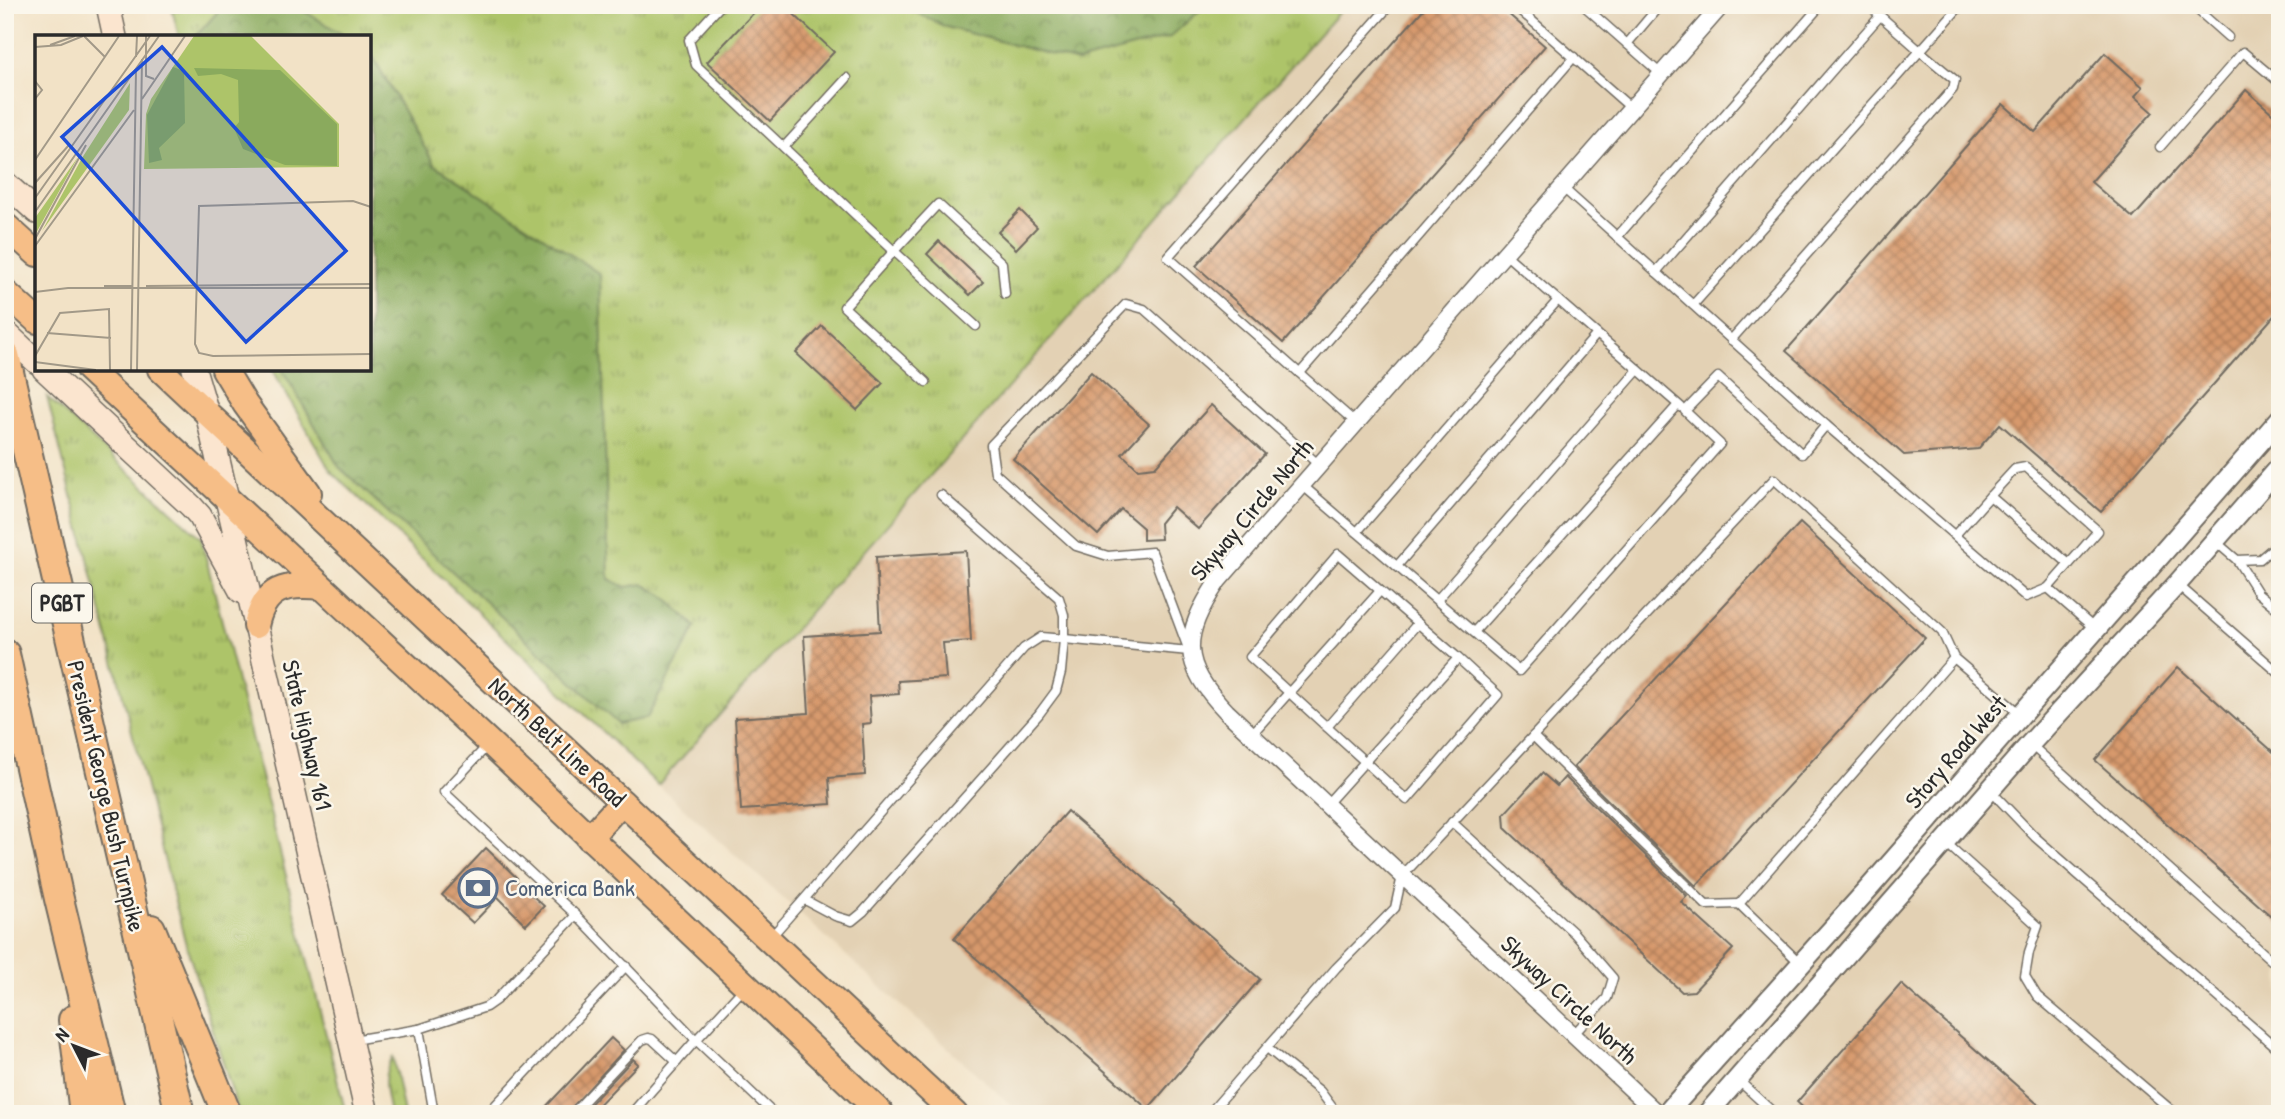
<svg xmlns="http://www.w3.org/2000/svg" width="2285" height="1119" font-family="'Patrick Hand',sans-serif">
<style>
.built{fill:#e3d1b4}
.grass{fill:url(#grass-tufts);stroke:#6c784a;stroke-width:2}
.forest{fill:url(#forest-crowns);stroke:#5a6a44;stroke-width:2}
.building{fill:url(#building-cross-hatch)}
.lines{fill:none;stroke-linecap:round;stroke-linejoin:round}
.service-casing{stroke:#716b61;stroke-width:11}
.minor-casing{stroke:#716b61;stroke-width:19}
.tertiary-casing{stroke:#716b61;stroke-width:23}
.secondary-casing{stroke:#716b61;stroke-width:26}
.primary-casing{stroke:#716b61;stroke-width:28}
.motorway-casing{stroke:#716b61;stroke-width:32}
.service{stroke:#fff;stroke-width:8}
.minor{stroke:#fff;stroke-width:16}
.tertiary{stroke:#fff;stroke-width:19}
.secondary{stroke:#fbe5cf;stroke-width:23}
.primary{stroke:#f6be87;stroke-width:24}
.motorway{stroke:#f6be87;stroke-width:28}
.labels{text-anchor:middle;stroke-width:5;stroke-linejoin:round;paint-order:stroke}
.shield{fill:#fbf7ec;stroke:#696865;stroke-width:2}
.shield-label{font-size:23px;font-weight:bold;fill:#2b2b2b}
.street-label{font-size:24px;fill:#2b2b2b;stroke:#fbf7ec}
.service-label{font-size:24px;fill:#4e5e75;stroke:#fbf7ec;text-anchor:start}
.inset-road{fill:none;stroke:#a29988;stroke-width:2}
.view{fill:#1d4ed8;fill-opacity:0.15;stroke:#1d4ed8;stroke-width:3.5}
.inset-edge{fill:none;stroke:#2b2b2b;stroke-width:3.5}
</style>
<defs>
<pattern id="grass-tufts" width="24" height="20" patternUnits="userSpaceOnUse" patternTransform="scale(1.75)"><rect width="24" height="20" fill="#adc469"/><path d="M3 7l-1-3M5 7V3M7 7l1-3M15 17l-1-3M17 17v-4M19 17l1-3" fill="none" stroke="#8d9f57"/></pattern>
<pattern id="forest-crowns" width="20" height="18" patternUnits="userSpaceOnUse" patternTransform="scale(1.75)"><rect width="20" height="18" fill="#8aaa5d"/><path d="M2 6a3 3 0 1 1 6 0M12 15a3 3 0 1 1 6 0" fill="none" stroke="#718b4d"/></pattern>
<pattern id="building-cross-hatch" width="8" height="8" patternUnits="userSpaceOnUse" patternTransform="scale(1.75)"><rect width="8" height="8" fill="#d7996c"/><path d="M0 0l8 8M0 8l8-8" fill="none" stroke="#af7d59"/></pattern>
</defs>
<rect width="100%" height="100%" fill="#fbf7ec"/>
<filter id="ink" filterUnits="userSpaceOnUse"><feTurbulence type="fractalNoise" baseFrequency=".0143" numOctaves="2"/><feDisplacementMap in="SourceGraphic" scale="14" xChannelSelector="R" yChannelSelector="G"/><feConvolveMatrix kernelMatrix="1 2 1 2 8 2 1 2 1" color-interpolation-filters="sRGB"/></filter>
<filter id="wash" filterUnits="userSpaceOnUse"><feTurbulence type="fractalNoise" baseFrequency=".00686" numOctaves="4" result="noise"/><feDisplacementMap in="SourceGraphic" scale="28" xChannelSelector="R" yChannelSelector="G"/><feGaussianBlur stdDeviation="1.57" result="paint"/><feColorMatrix in="noise" values="0 0 0 0 0 0 0 0 0 0 0 0 0 0 0 0 0 1.4 0 .05"/><feComposite in="paint" operator="in"/></filter>
<g filter="url(#wash)">
<rect width="100%" height="100%" fill="#f2e2c6"/>
<path class="built" d="M1345,5h935v1109h-1259l-363,-329z"/>
<g class="grass">
<path d="M171,5h1174l-687,780 -328,-315 -58,-101h97v-332h-190z"/>
<path d="M47,397l154,141 145,576h-107l-54,-173z"/>
<path d="M393,1057l11,57h-14c-4,-21 -10,-38 3,-57z"/>
</g>
<g class="forest">
<path d="M228,5h66l53,32h-152l28,-31z"/>
<path d="M901,5h305l-36,32 -92,25 -132,-35z"/>
<path d="M369,50l65,114 166,110 9,305 17,8 17,-3 20,11 33,32 -49,91 -29,6 -279,-257 -57,-98h87z"/>
</g>
<g id="blocks">
<g class="building">
<path d="M761,5h23l50,47 -64,69 -63,-59z"/>
<path d="M1427,5h71l47,41 -262,297 -87,-77z"/>
<path d="M2105,53l38,34 -8,9 18,16 -62,70 42,36 113,-128 34,30v189l-179,203 -101,-88 -22,25 -74,6 -118,-104 217,-247 32,28z"/>
<path d="M1020,210l17,17 -21,22 -18,-17z"/>
<path d="M939,241l44,41 -13,13 -43,-41z"/>
<path d="M822,326l61,57 -26,27 -61,-57z"/>
<path d="M1091,372l58,52 -27,30 16,15 17,-2 56,-62 54,49 -67,75 -25,-22 -13,16 1,16 -18,1v-12l-22,-19 -23,26 -85,-76z"/>
<path d="M1800,523l125,115 -229,248 -122,-119z"/>
<path d="M966,551l5,90 -28,2 3,35 -48,3 1,13 -30,2 2,27 -9,1 3,51 -36,3 2,26 -90,6 -6,-92 74,-5 -5,-77 76,-5 -4,-74z"/>
<path d="M2178,667l102,91v166l-185,-164z"/>
<path d="M1542,773l15,13 8,-9 122,119 -6,6 52,47 -39,42 -12,1 -177,-164 -1,-14z"/>
<path d="M1067,811l193,168 -112,130 -194,-170z"/>
<path d="M486,848l31,30 -2,2 29,26 -18,19 -28,-28 -25,26 -31,-28z"/>
<path d="M1901,984l148,130h-239l-13,-12z"/>
<path d="M611,1038l13,12 -58,64h-27z"/>
<path d="M633,1059l5,5 -48,50h-9z"/>
</g>
</g>
</g>
<g filter="url(#ink)">
<use href="#blocks" fill-opacity="0" stroke="#716b61" stroke-width="2"/>
<g class="lines">
<g class="service-casing">
<g id="service">
<path d="M721,5l-32,35 7,25 198,186 44,-47 64,59 3,31"/>
<path d="M1514,5l117,103"/>
<path d="M1583,5l78,69"/>
<path d="M1868,5l52,46 41,-46"/>
<path d="M2192,5l36,32"/>
<path d="M1627,44l33,-39"/>
<path d="M784,147l63,-69"/>
<path d="M2160,147l83,-95 37,31"/>
<path d="M1562,187l264,238 200,172 22,-9 47,41"/>
<path d="M1617,237l204,-232"/>
<path d="M1504,253l177,154"/>
<path d="M1656,272l224,-256"/>
<path d="M1693,305l227,-254 35,29 -2,9 -222,251"/>
<path d="M1300,373l274,-316"/>
<path d="M926,382l-82,-75 50,-56 82,75"/>
<path d="M1356,423l-188,-166 222,-252"/>
<path d="M1302,485l217,186 201,-227 -35,-33 33,-34 84,77 24,-29"/>
<path d="M1990,496l25,-27 11,-2 72,64 -50,57"/>
<path d="M1357,532l201,-232"/>
<path d="M1955,535l35,-39 79,68"/>
<path d="M2215,541l22,19 23,-1 20,-17"/>
<path d="M2237,560l21,33 22,18"/>
<path d="M1397,566l200,-232"/>
<path d="M2177,584l103,90"/>
<path d="M1437,600l201,-230"/>
<path d="M1474,632l204,-227"/>
<path d="M1327,727l91,-104"/>
<path d="M1251,735l129,-144"/>
<path d="M1533,736l173,169 33,-1 62,60"/>
<path d="M2030,744l250,224"/>
<path d="M488,745l-44,47 132,123 120,125 -65,74"/>
<path d="M1990,790l45,47 245,214"/>
<path d="M1326,805l132,-147 -120,-104 -88,103c52,48 105,95 157,143l91,-105 -40,-37"/>
<path d="M1452,822l122,111 39,45 -6,20 -34,37"/>
<path d="M1945,842l93,84 -9,26 -4,24 12,20 139,118"/>
<path d="M805,900l30,16 17,5 11,-9 176,-198 17,-23 5,-19 3,-33 125,12 -37,-99 -44,4 -32,-10 -81,-73 -4,-28 135,-141 18,5 175,156"/>
<path d="M1739,904l215,-246"/>
<path d="M771,937l253,-289 17,-11 23,2v-24l-5,-17 -118,-103"/>
<path d="M744,988l-48,52 78,74"/>
<path d="M419,1029l67,-22 10,-7 80,-85"/>
<path d="M353,1040l66,-11 15,85"/>
<path d="M1267,1048l53,43 17,23"/>
<path d="M1737,1079l38,35"/>
<path d="M487,1114l139,-148"/>
<path d="M572,1114l70,-74 6,-2 4,1 25,23"/>
<path d="M1209,1114l127,-146 59,-60 7,-32 372,-397 168,153 12,26 67,57"/>
</g>
</g>
<g class="minor-casing">
<path id="minor" d="M1658,1114l-431,-402c-47,-49 -46,-75 -9,-131l504,-576"/>
</g>
<g class="tertiary-casing">
<g id="tertiary">
<path d="M1666,1114l204,-227 410,-468"/>
<path d="M1707,1114l323,-370 147,-160 103,-118"/>
</g>
</g>
<g class="secondary-casing">
<g id="secondary">
<path d="M108,5l7,32"/>
<path d="M5,183l32,29"/>
<path d="M5,332l32,30"/>
<path d="M44,369l147,137 9,10 41,75"/>
<path d="M194,369l13,44 28,120 132,581"/>
</g>
</g>
<g class="primary-casing">
<g id="primary">
<path d="M5,225l32,29"/>
<path d="M5,292l32,29"/>
<path d="M88,369l402,374 392,371"/>
<path d="M160,369l795,745"/>
<path d="M224,369l21,35 64,89"/>
<path d="M256,626c8,-38 29,-43 65,-39"/>
<path d="M589,838l33,-36"/>
</g>
</g>
<g class="motorway-casing">
<g id="motorway">
<path d="M5,355l175,759"/>
<path d="M5,654l54,245 52,215"/>
<path d="M151,929l76,185"/>
<path d="M73,1020l11,94"/>
</g>
</g>
<use href="#service" class="service"/>
<use href="#minor" class="minor"/>
<use href="#tertiary" class="tertiary"/>
<use href="#secondary" class="secondary"/>
<use href="#primary" class="primary"/>
<use href="#motorway" class="motorway"/>
</g>
</g>
<defs>
<g id="bank-ring" transform="scale(2.0125)"><circle r="9.5" fill="#fbf7ec" stroke="#5c6f8a" stroke-width="1.5"/><path d="M-6-4H6V4H-6ZM0-2.3a2.3 2.3 0 1 0 0 4.6a2.3 2.3 0 1 0 0-4.6Z" fill="#5c6f8a"/></g>
</defs>
<g fill-rule="evenodd">
<use href="#bank-ring" x="478" y="888"/>
</g>
<g class="labels">
<rect class="shield" x="32" y="583.5" width="60" height="39" rx="5"/>
<g class="shield-label">
<text x="62" y="611">PGBT</text>
</g>
<g class="street-label">
<text transform="translate(1252 510) rotate(-50)" y="8">Skyway Circle North</text>
<text transform="translate(307 735) rotate(77)" y="8">State Highway 161</text>
<text transform="translate(557 742) rotate(43)" y="8">North Belt Line Road</text>
<text transform="translate(1956 752) rotate(-49)" y="8">Story Road West</text>
<text transform="translate(106 796) rotate(77)" y="8">President George Bush Turnpike</text>
<text transform="translate(1569 1000) rotate(43)" y="8">Skyway Circle North</text>
</g>
<g class="service-label">
<text x="505" y="896">Comerica Bank</text>
</g>
</g>
<g transform="translate(35 35)">
<rect width="336" height="336" fill="#f2e2c6"/>
<path d="M159,1h57l88,88v43l-195,2 2,-55 5,-15zM95,48l-1,27 -87,121 40,-73zM43,122l-43,78v-17z" fill="#adc469"/>
<path d="M138,32l11,4 1,52 -26,25 3,12 -13,3 -2,-48zM159,33l86,2 57,54v42l-52,-1 -42,-16 -9,-21 5,-6 -1,-42 -17,-6 -23,2z" fill="#8aaa5d"/>
<path class="inset-road" d="M49,1l21,21M111,1v40l8,3M15,10l25,-9M0,12l26,-2 22,-9M101,22l1,-21M0,46l7,9 -7,9M107,64l43,-63M0,125l84,-124M0,148l34,-38M0,163l115,-162M336,172l-18,-6 -154,5 -4,138 4,9 14,3 158,-2M0,177l124,-176M0,204l51,-94M0,211l99,-136M69,251h28M111,251l225,-2M0,257l33,-4h303M12,298l64,5M0,321l25,-43 49,-4 1,61M0,327l61,8M96,335l5,-300M102,335l5,-311"/>
<path class="view" d="M127,12l184,204 -100,91 -184,-205z"/>
<rect width="336" height="336" class="inset-edge"/>
</g>
<rect width="2285" height="1119" fill="none" stroke="#fbf7ec" stroke-width="28"/>
<g transform="translate(74 1046) rotate(312)" stroke="#fbf7ec" stroke-width="5" paint-order="stroke">
<path d="M0-5L12 26L0 18L-12 26Z" fill="#2b2b2b"/>
<text y="-10" font-size="19" font-weight="bold" text-anchor="middle" fill="#2b2b2b">N</text>
</g>
</svg>
